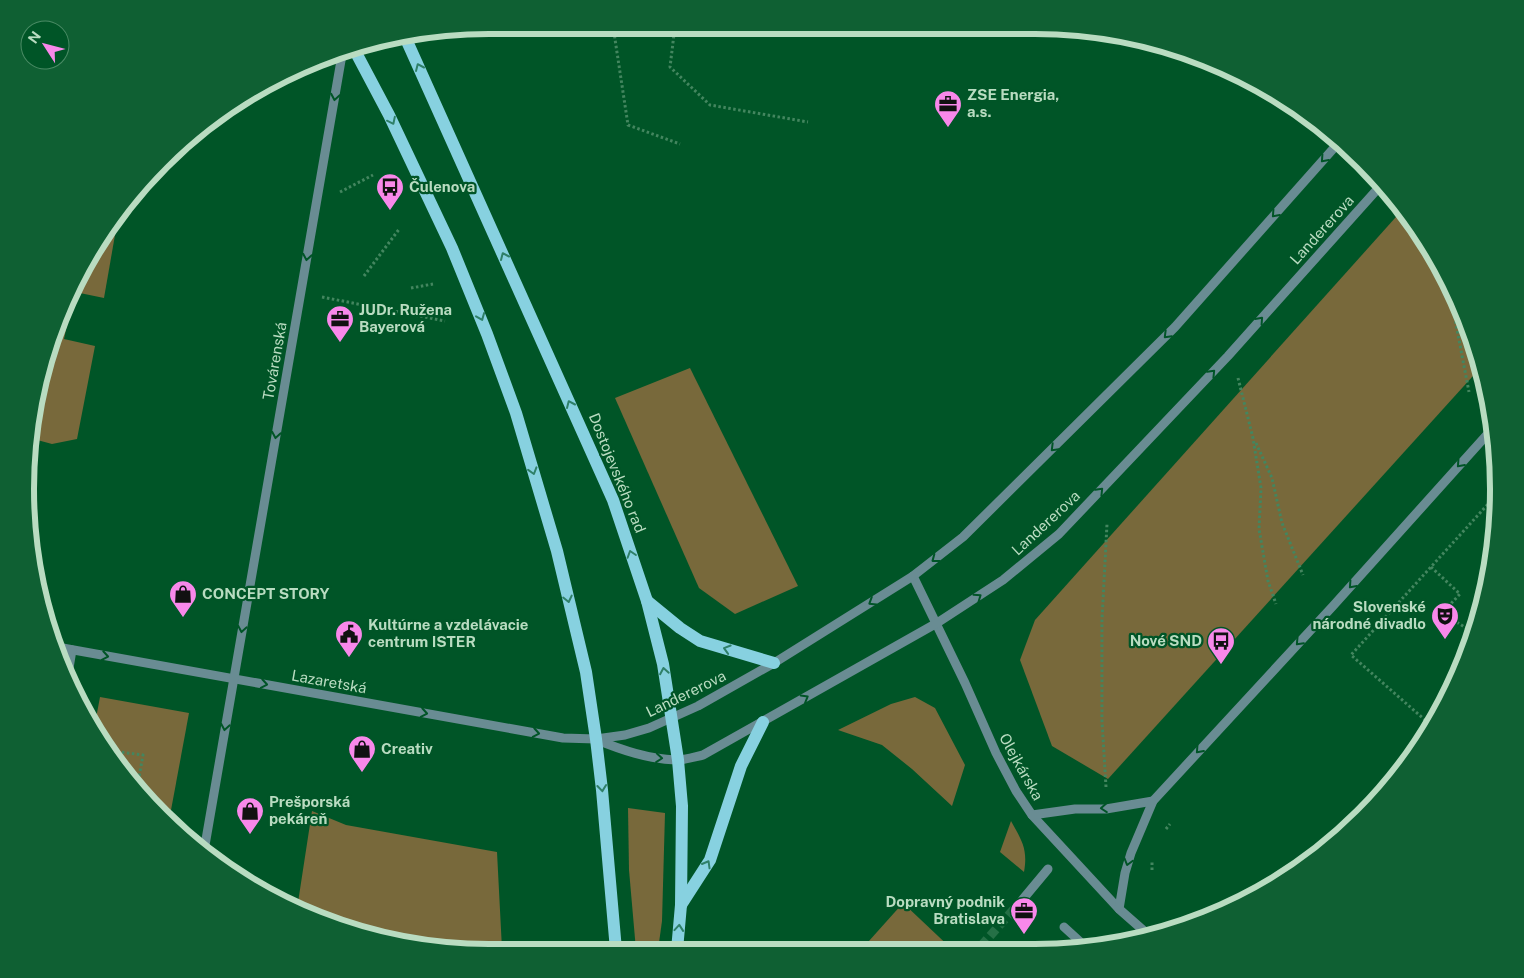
<svg xmlns="http://www.w3.org/2000/svg" width="1524" height="978" font-family="'Public Sans',sans-serif">
<style>
.green{fill:#78693b}
.lines{fill:none;stroke-linecap:round;stroke-linejoin:round}
.minor-tunnel{stroke:#257046;stroke-width:9;stroke-dasharray:9 4.5;stroke-linecap:butt}
.path{stroke:#43865f;stroke-width:3;stroke-dasharray:2.5 2.5;stroke-linecap:butt}
.minor{stroke:#698c93;stroke-width:9}
.major{stroke:#87d1e0;stroke-width:12}
.oneway{stroke:#2f8068}
.oneway2{stroke:#005527}
.labels{text-anchor:middle;stroke-width:4.5;stroke-linejoin:round;paint-order:stroke}
.poi-label{font-size:15px;font-weight:bold;fill:#b9dcc1;stroke:#005527;text-anchor:start}
.street-label{font-size:15px;fill:#b9dcc1;stroke:#005527}
.rim{fill:none;stroke:#b9dcc1;stroke-width:6}
</style>
<rect width="100%" height="100%" fill="#005527"/>
<g class="green">
<path d="M1404,208l47,76 31,82 -374,413 -56,-33 -32,-86 15,-40z"/>
<path d="M107,233l8,2 -11,63 -29,-6z"/>
<path d="M73,296l-9,43 31,7 -18,93 -25,5 -22,-6 20,-98z"/>
<path d="M690,368l108,218 -63,28 -36,-26 -84,-190z"/>
<path d="M100,697l89,16 -20,108 -75,-92z"/>
<path d="M915,697l20,11 30,57 -13,41 -40,-37 -30,-24 -44,-15 53,-26z"/>
<path d="M628,808l37,5 -3,108 -4,29h-22l-7,-80z"/>
<path d="M312,811l34,14 151,27 5,97h-73l-118,-31 -14,-9z"/>
<path d="M1011,821c11,20 17,28 13,51l-24,-20z"/>
<path d="M903,903l52,49 -95,-1z"/>
</g>
<g class="lines">
<path class="minor-tunnel" d="M981,946l42,-47"/>
<g class="path">
<path d="M613,26l15,99 52,19"/>
<path d="M675,26l-5,41 40,38 98,17"/>
<path d="M340,192l33,-17"/>
<path d="M364,276l36,-48"/>
<path d="M1447,277l22,115"/>
<path d="M411,288l22,-4"/>
<path d="M322,297l123,24"/>
<path d="M1238,378l15,60 8,50 -2,41 9,52 8,23"/>
<path d="M1256,443l16,35 10,45 21,52"/>
<path d="M1431,567l29,27 -16,17 11,10 11,7 13,-11"/>
<path d="M1475,634l1,-2"/>
<path d="M1433,727l-82,-72 138,-152 7,7"/>
<path d="M112,751l31,4 -5,28"/>
<path d="M1106,787l-4,-66v-101l5,-96"/>
<path d="M1166,829l4,-5"/>
<path d="M1152,870v-9"/>
</g>
<g class="minor">
<path d="M1058,29l106,18"/>
<path d="M913,576l52,107 31,70 20,38 16,24 87,94 33,29"/>
<path d="M57,647l506,91 33,1 29,-4 24,-7 49,-22 76,-43 139,-87 50,-39 212,-210 166,-187"/>
<path d="M68,674l4,-24"/>
<path d="M597,740c25,10 51,19 79,20 9,0 18,-3 27,-5l234,-132 66,-43 56,-46 169,-178 154,-172"/>
<path d="M1032,815l43,-6h31l47,-8"/>
<path d="M204,851l139,-802"/>
<path d="M1023,899l25,-30"/>
<path d="M1119,909l6,-36 6,-20 22,-52 180,-195 160,-178"/>
<path d="M1064,927l23,21"/>
<path d="M976,952l5,-6"/>
</g>
<g class="major">
<path d="M406,39l207,461 34,101 16,63 15,96 4,46 -1,99 -4,45"/>
<path d="M353,47l36,68 63,133 35,86 29,79 41,138 29,121 10,67 6,51 14,160"/>
<path d="M647,601l33,27 20,13 74,22"/>
<path d="M681,905l29,-45 31,-94 22,-44"/>
</g>
</g>
<defs><path id="oneway-chevron" d="M-2-3.5L2.5 0L-2 3.5" fill="none" stroke-width="1.6" stroke-linecap="round" stroke-linejoin="round" transform="scale(1.25)"/></defs>
<g class="oneway">
<use href="#oneway-chevron" transform="translate(419 67) rotate(-114)"/>
<use href="#oneway-chevron" transform="translate(392 121) rotate(64)"/>
<use href="#oneway-chevron" transform="translate(504 256) rotate(-114)"/>
<use href="#oneway-chevron" transform="translate(481 317) rotate(68)"/>
<use href="#oneway-chevron" transform="translate(570 404) rotate(-114)"/>
<use href="#oneway-chevron" transform="translate(533 471) rotate(73)"/>
<use href="#oneway-chevron" transform="translate(631 554) rotate(-108)"/>
<use href="#oneway-chevron" transform="translate(568 599) rotate(77)"/>
<use href="#oneway-chevron" transform="translate(727 649) rotate(-163)"/>
<use href="#oneway-chevron" transform="translate(664 671) rotate(-100)"/>
<use href="#oneway-chevron" transform="translate(602 788) rotate(84)"/>
<use href="#oneway-chevron" transform="translate(707 864) rotate(-60)"/>
<use href="#oneway-chevron" transform="translate(679 928) rotate(-85)"/>
</g>
<g class="oneway2">
<use href="#oneway-chevron" transform="translate(335 97) rotate(100)"/>
<use href="#oneway-chevron" transform="translate(1324 159) rotate(132)"/>
<use href="#oneway-chevron" transform="translate(1275 214) rotate(132)"/>
<use href="#oneway-chevron" transform="translate(307 257) rotate(100)"/>
<use href="#oneway-chevron" transform="translate(1260 320) rotate(-48)"/>
<use href="#oneway-chevron" transform="translate(1167 335) rotate(135)"/>
<use href="#oneway-chevron" transform="translate(1212 373) rotate(-46)"/>
<use href="#oneway-chevron" transform="translate(276 435) rotate(100)"/>
<use href="#oneway-chevron" transform="translate(1054 448) rotate(135)"/>
<use href="#oneway-chevron" transform="translate(1460 464) rotate(132)"/>
<use href="#oneway-chevron" transform="translate(1100 491) rotate(-46)"/>
<use href="#oneway-chevron" transform="translate(935 559) rotate(143)"/>
<use href="#oneway-chevron" transform="translate(1352 585) rotate(132)"/>
<use href="#oneway-chevron" transform="translate(978 597) rotate(-35)"/>
<use href="#oneway-chevron" transform="translate(872 602) rotate(148)"/>
<use href="#oneway-chevron" transform="translate(242 629) rotate(100)"/>
<use href="#oneway-chevron" transform="translate(1299 642) rotate(133)"/>
<use href="#oneway-chevron" transform="translate(105 656) rotate(10)"/>
<use href="#oneway-chevron" transform="translate(264 684) rotate(10)"/>
<use href="#oneway-chevron" transform="translate(805 698) rotate(-30)"/>
<use href="#oneway-chevron" transform="translate(424 713) rotate(10)"/>
<use href="#oneway-chevron" transform="translate(225 727) rotate(100)"/>
<use href="#oneway-chevron" transform="translate(536 733) rotate(10)"/>
<use href="#oneway-chevron" transform="translate(1199 750) rotate(132)"/>
<use href="#oneway-chevron" transform="translate(659 758) rotate(5)"/>
<use href="#oneway-chevron" transform="translate(1104 808) rotate(176)"/>
<use href="#oneway-chevron" transform="translate(1128 862) rotate(106)"/>
</g>
<defs>
<g id="office-pin" transform="scale(1.4375)"><path d="M0 17L-7.5 6A9.5 9.5 0 1 1 7.5 6Z" fill="#f888ea" stroke="#005527"/><path d="M-6-3h4V-5.5h4V-3h4V5H-6ZM-1-4.5V-3h2v-1.5ZM-6 0V1H6V0Z" fill="#111"/></g>
<g id="bus-pin" transform="scale(1.4375)"><path d="M0 17L-7.5 6A9.5 9.5 0 1 1 7.5 6Z" fill="#f888ea" stroke="#005527"/><path d="M-5-6H5V4H4V6H2V4H-2V6H-4V4H-5ZM-3.5-4V0h7V-4ZM-3.5 1.2v1.5H-2V1.2ZM2 1.2v1.5H3.5V1.2Z" fill="#111"/></g>
<g id="shop-pin" transform="scale(1.4375)"><path d="M0 17L-7.5 6A9.5 9.5 0 1 1 7.5 6Z" fill="#f888ea" stroke="#005527"/><path d="M-5-2.5h2.3a2.7 3.5 0 0 1 5.4 0H5L5.5 6h-11ZM-1.5-2.5h3a1.5 2.3 0 0 0-3 0Z" fill="#111"/></g>
<g id="theatre-pin" transform="scale(1.4375)"><path d="M0 17L-7.5 6A9.5 9.5 0 1 1 7.5 6Z" fill="#f888ea" stroke="#005527"/><path d="M-5-5.5Q0-4 5-5.5V0Q5 5 0 6Q-5 5-5 0ZM-3.3-2.5H-1v1.5H-3.3ZM1-2.5H3.3v1.5H1ZM-2.8 1Q0 5.5 2.8 1Z" fill="#111"/></g>
<g id="civic-pin" transform="scale(1.4375)"><path d="M0 17L-7.5 6A9.5 9.5 0 1 1 7.5 6Z" fill="#f888ea" stroke="#005527"/><path d="M-.6-6.5H3V-4.5H.6V-3L4-1V1h2V6H-6V1h2V-1L-.6-3ZM-1.2 2.5V6h2.4V2.5Z" fill="#111"/></g>
</defs>
<g fill-rule="evenodd">
<use href="#office-pin" x="948" y="104"/>
<use href="#bus-pin" x="390" y="187"/>
<use href="#office-pin" x="340" y="319"/>
<use href="#shop-pin" x="183" y="594"/>
<use href="#theatre-pin" x="1445" y="616"/>
<use href="#civic-pin" x="349" y="634"/>
<use href="#bus-pin" x="1221" y="641"/>
<use href="#shop-pin" x="362" y="749"/>
<use href="#shop-pin" x="250" y="811"/>
<use href="#office-pin" x="1024" y="911"/>
</g>
<g class="labels">
<g class="poi-label">
<text x="967" y="100">ZSE Energia,<tspan x="967" dy="17">a.s.</tspan></text>
<text x="409" y="192">Čulenova</text>
<text x="359" y="315">JUDr. Ružena<tspan x="359" dy="17">Bayerová</tspan></text>
<text x="202" y="599">CONCEPT STORY</text>
<text x="1426" y="612" text-anchor="end">Slovenské<tspan x="1426" dy="17">národné divadlo</tspan></text>
<text x="368" y="630">Kultúrne a vzdelávacie<tspan x="368" dy="17">centrum ISTER</tspan></text>
<text x="1202" y="646" text-anchor="end">Nové SND</text>
<text x="381" y="754">Creativ</text>
<text x="269" y="807">Prešporská<tspan x="269" dy="17">pekáreň</tspan></text>
<text x="1005" y="907" text-anchor="end">Dopravný podnik<tspan x="1005" dy="17">Bratislava</tspan></text>
</g>
<g class="street-label">
<text transform="translate(1322 230) rotate(-48)" y="5">Landererova</text>
<text transform="translate(275 361) rotate(-80)" y="5">Továrenská</text>
<text transform="translate(617 473) rotate(68)" y="5">Dostojevského rad</text>
<text transform="translate(1046 523) rotate(-43)" y="5">Landererova</text>
<text transform="translate(329 682) rotate(10)" y="5">Lazaretská</text>
<text transform="translate(686 694) rotate(-26)" y="5">Landererova</text>
<text transform="translate(1021 767) rotate(61)" y="5">Olejkárska</text>
</g>
</g>
<path d="M0 0H1524V978H0ZM489 34H1035A455 455 0 0 1 1490 489V489A455 455 0 0 1 1035 944H489A455 455 0 0 1 34 489V489A455 455 0 0 1 489 34Z" fill="#0f6033" fill-rule="evenodd"/>
<path class="rim" d="M489 34H1035A455 455 0 0 1 1490 489V489A455 455 0 0 1 1035 944H489A455 455 0 0 1 34 489V489A455 455 0 0 1 489 34Z"/>
<g transform="translate(45 45) rotate(306)"><circle r="24" fill="#005527" stroke="#4a8b65"/>
<path d="M0-4L9 19L0 12L-9 19Z" fill="#f888ea"/>
<text y="-8" font-size="14" font-weight="bold" text-anchor="middle" fill="#b9dcc1">N</text>
</g>
</svg>
